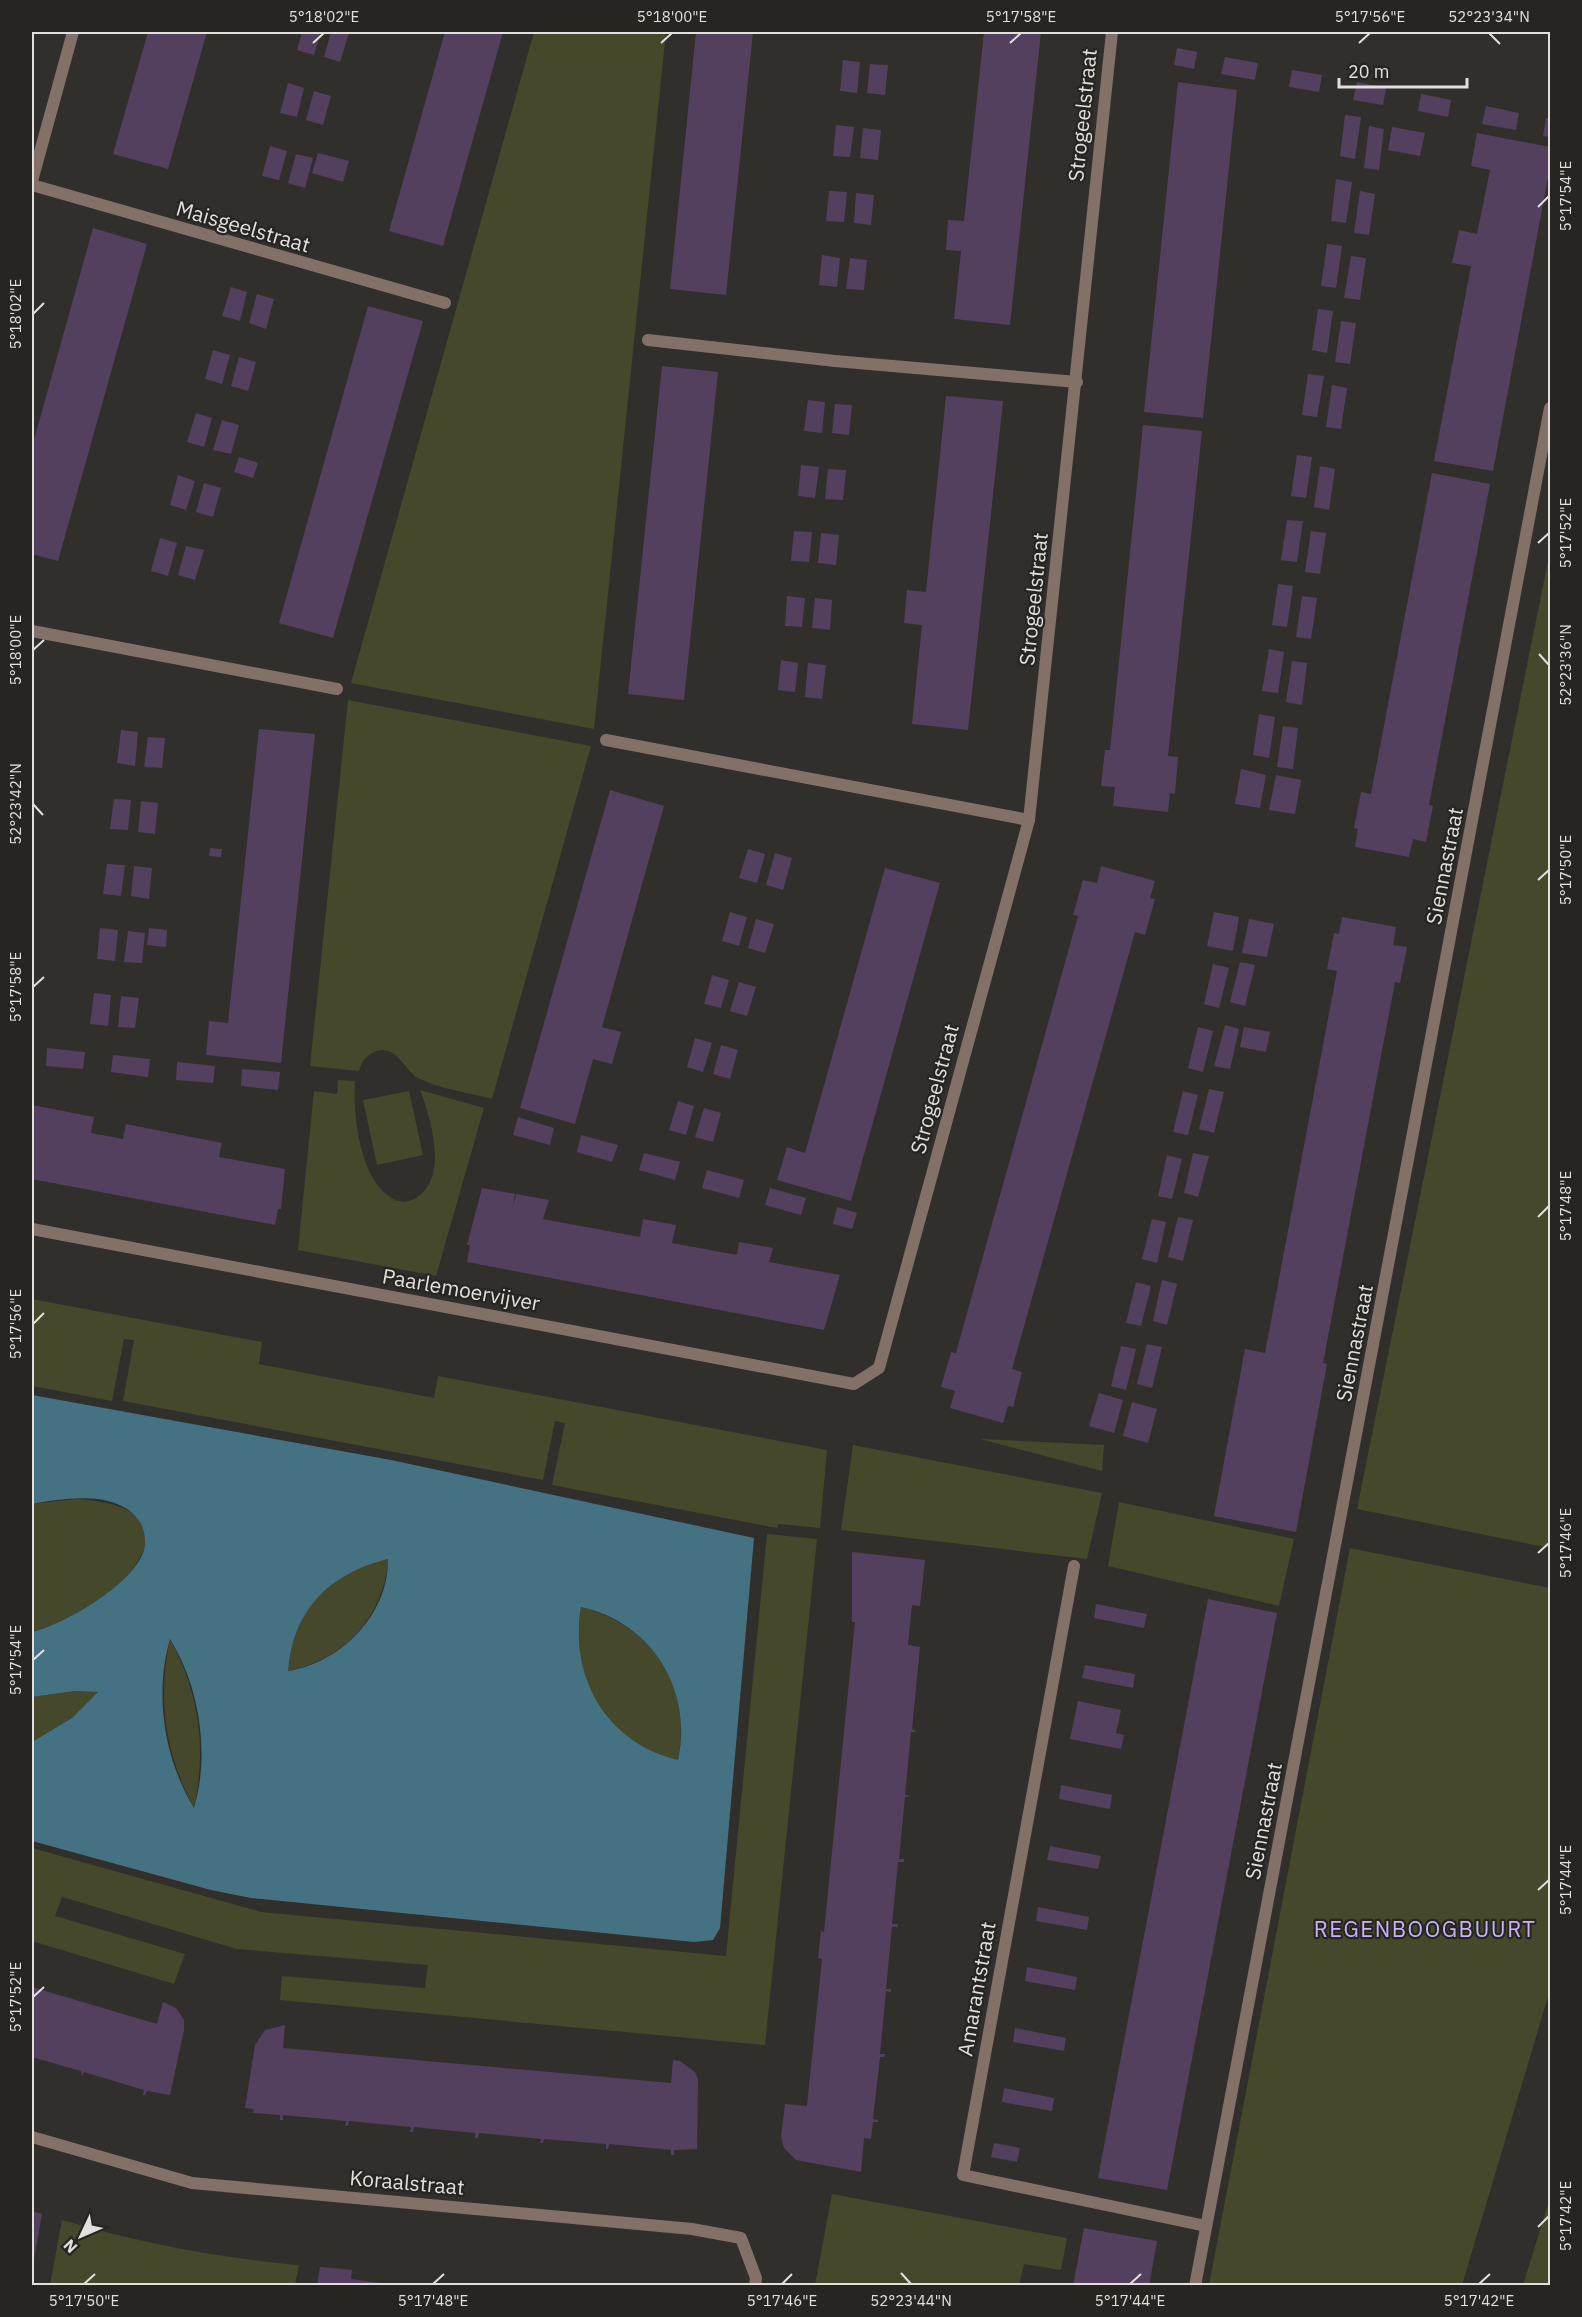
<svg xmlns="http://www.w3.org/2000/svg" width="1582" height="2317" font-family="'IBM Plex Sans',sans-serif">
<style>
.green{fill:#45482b}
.water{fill:#457283;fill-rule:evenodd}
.building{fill:#53405f}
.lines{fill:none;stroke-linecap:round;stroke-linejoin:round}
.minor{stroke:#827069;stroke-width:12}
.ticks{fill:none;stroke:#e1e0dd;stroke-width:2}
.labels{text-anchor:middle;stroke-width:4.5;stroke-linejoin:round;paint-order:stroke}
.street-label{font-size:21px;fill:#e1e0dd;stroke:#262521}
.neighbourhood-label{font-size:22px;letter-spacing:1.5px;fill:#cab1f6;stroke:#262521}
.neatline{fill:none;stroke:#e1e0dd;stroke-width:2}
.ticks-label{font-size:15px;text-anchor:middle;fill:#e1e0dd}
</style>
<rect width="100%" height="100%" fill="#302f2b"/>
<g class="green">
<path d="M534,32h132l-72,697 -243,-46z"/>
<path d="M1550,551v997l-193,-39z"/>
<path d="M348,700l243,46 -99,353c-21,-6 -52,-10 -72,-20 -16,-7 -24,-39 -48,-26 -7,4 -11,10 -13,18l-49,-5z"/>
<path d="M338,1080l17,1c-2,33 4,96 35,116 8,6 18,6 26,1 33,-20 15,-80 4,-108l64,18 -48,168 -138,-26 16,-159 23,3z"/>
<path d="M409,1091l14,64 -46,10 -14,-65z"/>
<path d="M32,1299l230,43 -3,22 175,34 4,-22 389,74 -7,78 -42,-4 -1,4 -225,-43 13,-62 -10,-2 -12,59 -420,-79 11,-61 -10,-1 -12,62 -80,-15z"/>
<path d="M980,1439l124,6 -2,26z"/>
<path d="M853,1445l249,48 -15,66 -246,-29z"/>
<path d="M76,1499c29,1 87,11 66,55 -16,35 -75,69 -110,78v-128z"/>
<path d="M1119,1502l175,37 -15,67 -171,-40z"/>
<path d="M767,1534l50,5 -52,506 -485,-45 2,-24 143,12 3,-23 -191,-16 -175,-52 -7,19 130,38 -11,30 -142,-43v-93l229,64 465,44z"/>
<path d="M1350,1548l200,40v402l-88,295h-253z"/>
<path d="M389,1559c-7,58 -43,101 -102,112 8,-63 40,-98 102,-112z"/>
<path d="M581,1607c75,20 110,78 97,154 -74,-21 -108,-79 -97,-154z"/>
<path d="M170,1639c29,53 37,110 24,169 -29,-54 -37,-109 -24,-169z"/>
<path d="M75,1691l23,1 -26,26 -40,24v-45z"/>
<path d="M832,2194l235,44 -6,32 -37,-6 -5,21h-204z"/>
<path d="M1550,2198v87h-27z"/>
<path d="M62,2220c83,24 151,37 237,45l-4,20h-245z"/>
</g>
<path class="water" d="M32,1395l359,65 363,78 -34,390 -7,12 -19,2 -443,-44 -40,-8 -179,-49v-99l40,-24 26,-26 -23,-1 -43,6v-65c33,-8 98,-46 111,-79 4,-9 2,-23 -3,-31 -21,-33 -77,-24 -108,-18zM388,1559c1,55 -47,104 -100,112 5,-62 42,-98 100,-112zM581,1607c72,16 112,83 97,153 -71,-17 -109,-82 -97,-153zM170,1639c30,48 40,115 24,169 -30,-49 -40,-114 -24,-169z"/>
<g class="building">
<path d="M148,32h59l-39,137 -55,-15z"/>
<path d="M302,32h19l-7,23 -17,-5z"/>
<path d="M331,32l18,1 -9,29 -16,-5z"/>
<path d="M445,32h58l-60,214 -54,-15z"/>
<path d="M696,32h57l-27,263 -56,-6z"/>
<path d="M984,32h57l-31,293 -56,-6 7,-68 -15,-1 2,-30 16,1z"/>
<path d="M1177,48l20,4 -3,17 -20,-4z"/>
<path d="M1225,57l33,6 -3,17 -34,-6z"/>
<path d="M843,60l17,2 -3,31 -17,-2z"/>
<path d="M870,64l18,1 -3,30 -18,-2z"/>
<path d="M1292,70l30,5 -3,17 -30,-5z"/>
<path d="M1178,82l59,8 -34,328 -59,-6z"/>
<path d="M1357,82l29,6 -3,17 -30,-5z"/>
<path d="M288,83l16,5 -7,29 -17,-4z"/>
<path d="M314,91l17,5 -8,29 -17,-5z"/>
<path d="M1421,94l30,6 -3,17 -30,-6z"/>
<path d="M1486,106l33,7 -3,17 -34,-6z"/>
<path d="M1345,115l16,2 -6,42 -15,-3z"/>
<path d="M1546,118l4,1v18l-7,-1z"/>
<path d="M836,125l18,2 -4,30 -17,-1z"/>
<path d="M1369,126l15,3 -5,41 -15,-2z"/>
<path d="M1392,127l33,6 -5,23 -32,-6z"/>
<path d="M863,128l18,2 -3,30 -18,-2z"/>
<path d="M1477,133l73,14v20l-57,304 -59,-10 37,-195 -19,-3 7,-33 18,4 13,-64 -19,-4z"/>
<path d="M270,146l17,5 -8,29 -17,-4z"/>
<path d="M318,153l31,8 -6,21 -31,-9z"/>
<path d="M296,154l17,4 -8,30 -17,-5z"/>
<path d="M1336,179l16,3 -6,41 -15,-2z"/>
<path d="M829,191l18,1 -3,30 -18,-1z"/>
<path d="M1360,191l15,3 -6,41 -15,-2z"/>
<path d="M856,193l18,2 -3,30 -17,-2z"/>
<path d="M93,228l54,16 -89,317 -26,-7v-107z"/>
<path d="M1327,244l15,2 -6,42 -15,-2z"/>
<path d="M822,255l18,3 -3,29 -18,-2z"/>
<path d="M1351,256l15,2 -6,42 -16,-2z"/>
<path d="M850,258l17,2 -3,30 -18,-1z"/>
<path d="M231,287l16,5 -7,29 -18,-5z"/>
<path d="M257,294l17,5 -8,30 -17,-6z"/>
<path d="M368,306l55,15 -90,317 -54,-15z"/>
<path d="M1318,309l15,2 -6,42 -15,-3z"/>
<path d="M1341,321l15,2 -6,41 -15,-2z"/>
<path d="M213,350l17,5 -8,29 -17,-5z"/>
<path d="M239,357l17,5 -8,29 -17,-5z"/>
<path d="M662,366l56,6 -34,328 -56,-6z"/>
<path d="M1308,374l16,2 -7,41 -15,-2z"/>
<path d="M1332,385l15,3 -6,41 -15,-2z"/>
<path d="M946,396l57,5 -35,329 -56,-6 10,-99 -18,-2 3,-33 19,2z"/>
<path d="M808,400l17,2 -3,31 -18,-2z"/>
<path d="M835,404l17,1 -3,30 -17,-2z"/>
<path d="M196,413l16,5 -8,29 -17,-5z"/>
<path d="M222,420l17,5 -8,29 -18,-4z"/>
<path d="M1143,425l59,6 -34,325 10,1 -3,37 -5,-1 -2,19 -55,-6 2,-19 -14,-1 4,-36h5z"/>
<path d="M1297,455l15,2 -6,41 -15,-2z"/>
<path d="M239,457l19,6 -5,15 -19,-6z"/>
<path d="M801,465l18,2 -4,31 -17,-2z"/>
<path d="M1320,466l15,3 -6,41 -15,-3z"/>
<path d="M828,469l18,1 -3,30 -18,-1z"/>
<path d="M1432,473l58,11 -61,321 4,1 -7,36 -13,-3 -4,18 -54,-10 3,-18 -4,-1 7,-36 10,2z"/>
<path d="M178,475l17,6 -9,29 -16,-5z"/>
<path d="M204,483l17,5 -8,29 -17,-5z"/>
<path d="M1287,520l16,1 -6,41 -16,-2z"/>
<path d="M794,531l18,1 -3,30 -18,-1z"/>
<path d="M1311,531l15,2 -6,41 -15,-2z"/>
<path d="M821,533l18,2 -3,30 -18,-2z"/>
<path d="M160,538l17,5 -9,33 -17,-5z"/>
<path d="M186,546l18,4 -9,30 -17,-5z"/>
<path d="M1278,584l15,2 -6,41 -15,-2z"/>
<path d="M787,596l18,2 -3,29 -17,-1z"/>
<path d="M1302,596l15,2 -6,41 -15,-2z"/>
<path d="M815,598l17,2 -2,30 -18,-2z"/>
<path d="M1269,649l15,3 -6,41 -16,-2z"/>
<path d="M781,660l17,3 -3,29 -17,-2z"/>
<path d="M1292,661l15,2 -5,42 -16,-3z"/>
<path d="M808,663l18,2 -4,34 -17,-2z"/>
<path d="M1259,714l16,3 -6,41 -16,-3z"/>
<path d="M1283,726l15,2 -5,41 -16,-2z"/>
<path d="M259,729l56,5 -34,329 -75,-8 3,-34 19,2z"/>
<path d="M121,730l17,2 -3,34 -18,-3z"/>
<path d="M148,737l17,1 -3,30 -18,-1z"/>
<path d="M1241,769l25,6 -6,33 -25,-4z"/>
<path d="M1276,775l25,5 -6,34 -26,-4z"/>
<path d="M610,790l54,16 -62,221 19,5 -9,32 -19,-5 -18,65 -55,-16z"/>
<path d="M114,799l17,1 -3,30 -18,-1z"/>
<path d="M141,801l17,2 -3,31 -17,-2z"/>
<path d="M210,848l12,1 -1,8 -12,-1z"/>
<path d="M748,849l17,5 -8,29 -18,-5z"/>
<path d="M775,853l17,5 -9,32 -17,-5z"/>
<path d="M107,864l18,1 -4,31 -18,-2z"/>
<path d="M134,866l18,2 -3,31 -18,-3z"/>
<path d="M1101,866l54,15 -5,17 5,1 -10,36 -10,-3 -123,437 10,3 -9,35 -5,-1 -5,17 -53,-15 5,-17 -14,-4 10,-35 5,1 8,-29 114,-408 -5,-1 10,-35 14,3z"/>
<path d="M885,868l55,15 -89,318 -74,-21 10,-33 18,6z"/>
<path d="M730,912l17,5 -8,29 -17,-5z"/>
<path d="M1214,912l25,5 -6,34 -26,-5z"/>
<path d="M1342,917l54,10 -3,18 14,2 -7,36 -5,-1 -42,222 -30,159 4,1 -31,168 -82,-16 31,-167 20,4 72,-382 -10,-2 7,-36 5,1z"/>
<path d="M756,919l18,5 -9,29 -17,-5z"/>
<path d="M1249,919l25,5 -7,33 -25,-4z"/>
<path d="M100,928l18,2 -3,31 -18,-2z"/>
<path d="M149,928l18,2 -1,17 -19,-2z"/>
<path d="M128,931l17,2 -3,30 -18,-1z"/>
<path d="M1240,962l15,3 -10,41 -15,-4z"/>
<path d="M1213,964l16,4 -10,40 -15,-4z"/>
<path d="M712,975l17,5 -8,28 -17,-4z"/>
<path d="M739,982l17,5 -9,29 -17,-5z"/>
<path d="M94,993l17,2 -3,31 -18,-2z"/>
<path d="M121,996l18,2 -4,30 -17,-1z"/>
<path d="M1225,1025l14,4 -9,40 -16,-3z"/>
<path d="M1198,1027l15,4 -10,41 -15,-4z"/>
<path d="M1244,1027l26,5 -4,20 -26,-5z"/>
<path d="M695,1038l17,5 -9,29 -16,-5z"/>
<path d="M721,1045l17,5 -8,29 -17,-5z"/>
<path d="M47,1048l38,4 -2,17 -37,-3z"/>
<path d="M113,1055l37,4 -2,18 -37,-5z"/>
<path d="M177,1062l38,4 -2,17 -37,-3z"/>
<path d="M242,1069l38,3 -2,18 -37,-4z"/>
<path d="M1209,1089l15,3 -10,41 -15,-4z"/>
<path d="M1183,1091l15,4 -10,40 -15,-3z"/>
<path d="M678,1101l16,5 -8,29 -17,-5z"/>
<path d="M32,1105l62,12 -3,16 32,6 3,-15 96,19 -3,14 66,12 -4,40h-3l-3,16 -243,-46z"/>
<path d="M704,1108l17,5 -8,29 -18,-5z"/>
<path d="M518,1117l36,11 -4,17 -37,-10z"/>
<path d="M581,1135l37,10 -6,17 -35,-10z"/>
<path d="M644,1153l36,9 -5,18 -36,-10z"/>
<path d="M1193,1153l16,3 -11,41 -14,-4z"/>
<path d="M1167,1155l15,4 -10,40 -14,-3z"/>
<path d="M707,1170l37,10 -5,18 -37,-10z"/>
<path d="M482,1188l33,6 -3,16 4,-16 33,6 -6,19 97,18 3,-18 33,6 -4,18 65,12 2,-13 34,6 -4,14 71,13 -16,55 -357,-68 3,-17h-3z"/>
<path d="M770,1188l36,10 -5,17 -36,-10z"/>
<path d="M837,1207l20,6 -5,16 -19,-5z"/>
<path d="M1178,1217l15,3 -10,41 -15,-4z"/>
<path d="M1152,1219l14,3 -9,41 -15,-4z"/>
<path d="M1162,1280l15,4 -10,41 -14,-4z"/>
<path d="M1136,1282l15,4 -10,40 -15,-3z"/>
<path d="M1147,1344l15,3 -10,41 -15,-4z"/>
<path d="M1121,1346l15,3 -10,41 -15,-4z"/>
<path d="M1099,1393l24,7 -9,33 -25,-7z"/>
<path d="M1132,1402l25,7 -9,34 -25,-7z"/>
<path d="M852,1552l73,8 -5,46 -8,-1 -4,40 12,2 -8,82 5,3h-6l-6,62 5,3h-5l-6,62h5v3h-6l-6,62h6l-1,3h-5l-6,62h5v3l-5,-1 -6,63h5l-1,3h-4l-7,62 5,1v2h-5l-2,17 -7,-1 -3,34 -65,-12 -12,-12 -3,-11 4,-33 22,2 15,-147 -4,-1 3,-27 3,1 31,-310h-3z"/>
<path d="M1208,1599l69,14 -110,577 -69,-12z"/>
<path d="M1096,1604l51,10 -3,14 -50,-10z"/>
<path d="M1085,1665l50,9 -2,14 -51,-10z"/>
<path d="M1078,1701l43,9 -5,23 8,2 -3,14 -51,-10z"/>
<path d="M1061,1785l51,10 -2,14 -51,-10z"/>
<path d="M1050,1846l51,10 -3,13 -51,-9z"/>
<path d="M1038,1907l51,10 -2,13 -51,-9z"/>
<path d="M1027,1967l50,10 -2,13 -50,-9z"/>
<path d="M32,1987l125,37 6,-22 13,6 8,12v10l-14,65 -23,-4 -2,4h-2l1,-5 -60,-18 -2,5 -1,-6 -49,-14z"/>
<path d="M285,2025l-2,23 388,35 2,-23 7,1 15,11 3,8 -1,69 -23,1v5h-3v-5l-62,-6 -1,5h-2v-5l-62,-5 -1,4h-3l1,-4 -62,-6 -1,5h-3v-5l-61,-6 -1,5h-3l1,-5 -62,-6 -1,5h-3l1,-5 -63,-6v5h-3v-5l-27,-2 1,-4 -9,-1 10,-63 10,-15z"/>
<path d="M1015,2028l51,10 -2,13 -51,-9z"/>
<path d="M1004,2088l50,10 -2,13 -50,-9z"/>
<path d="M994,2143l26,5 -3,14 -26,-5z"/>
<path d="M32,2211l10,3 -9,51h-1z"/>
<path d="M1084,2228l73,13 -8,45h-76z"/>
<path d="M320,2267l32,3 -1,9 52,7h-86z"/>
</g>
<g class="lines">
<g class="minor">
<path d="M32,181l41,-149"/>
<path d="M32,185l413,118"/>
<path d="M648,340l187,21 242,21"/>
<path d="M32,631l305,58"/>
<path d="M606,740l423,80"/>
<path d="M32,1229l822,155 25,-16 150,-548 83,-788"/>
<path d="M1074,1566l-111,609 243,51"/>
<path d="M32,2137l160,46 500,46 49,9 15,40 -1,8"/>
<path d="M1195,2286l355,-1878"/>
</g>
</g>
<path class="ticks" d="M1489,33l11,11M313,43l11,-10M661,43l11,-10M1010,43l11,-10M1359,43l11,-10M1538,207l11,-11M33,314l11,-11M1538,543l11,-10M33,650l11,-10M1539,654l10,11M33,804l10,11M1538,880l11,-10M33,987l11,-10M1538,1217l11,-11M33,1324l11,-11M1538,1553l11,-10M33,1660l11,-10M1538,1890l11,-10M33,1997l11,-10M1538,2227l11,-11M901,2273l10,11M84,2284l11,-10M433,2284l11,-10M782,2284l10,-10M1130,2284l11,-10M1479,2284l11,-10"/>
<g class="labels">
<g class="street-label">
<text transform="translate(1083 115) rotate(-84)" y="7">Strogeelstraat</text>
<text transform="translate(243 227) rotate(16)" y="7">Maisgeelstraat</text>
<text transform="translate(1034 599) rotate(-84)" y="7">Strogeelstraat</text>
<text transform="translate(1445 866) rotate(-79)" y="7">Siennastraat</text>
<text transform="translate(935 1089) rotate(-75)" y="7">Strogeelstraat</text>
<text transform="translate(461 1290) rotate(10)" y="7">Paarlemoervijver</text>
<text transform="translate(1355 1343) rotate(-79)" y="7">Siennastraat</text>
<text transform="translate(1264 1821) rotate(-79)" y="7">Siennastraat</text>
<text transform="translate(977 1989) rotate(-80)" y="7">Amarantstraat</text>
<text transform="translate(407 2183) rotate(5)" y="7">Koraalstraat</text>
</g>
<g class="neighbourhood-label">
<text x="1425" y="1937">REGENBOOGBUURT</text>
</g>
</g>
<rect width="1582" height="2317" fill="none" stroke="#262521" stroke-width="66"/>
<g transform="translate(81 2236) rotate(226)" stroke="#262521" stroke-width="4.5" paint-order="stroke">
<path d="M0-4.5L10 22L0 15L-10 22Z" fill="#e1e0dd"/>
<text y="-9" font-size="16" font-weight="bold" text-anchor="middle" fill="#e1e0dd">N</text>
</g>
<path d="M1339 78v9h128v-9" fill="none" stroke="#e1e0dd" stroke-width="3"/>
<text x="1348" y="78" font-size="18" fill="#e1e0dd" stroke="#262521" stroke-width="4.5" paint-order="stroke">20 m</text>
<rect x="33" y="33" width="1516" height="2251" class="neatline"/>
<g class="ticks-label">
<text x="324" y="22">5°18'02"E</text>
<text x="672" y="22">5°18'00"E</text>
<text x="1021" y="22">5°17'58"E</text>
<text x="1370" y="22">5°17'56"E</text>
<text x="1489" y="22">52°23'34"N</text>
<text transform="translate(1566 196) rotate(-90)" y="5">5°17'54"E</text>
<text transform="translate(16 314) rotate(-90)" y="5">5°18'02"E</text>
<text transform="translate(1566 533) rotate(-90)" y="5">5°17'52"E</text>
<text transform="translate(16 650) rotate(-90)" y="5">5°18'00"E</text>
<text transform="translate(1566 665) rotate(-90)" y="5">52°23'36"N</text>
<text transform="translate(16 804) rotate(-90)" y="5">52°23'42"N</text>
<text transform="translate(1566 870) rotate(-90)" y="5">5°17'50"E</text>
<text transform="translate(16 987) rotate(-90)" y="5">5°17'58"E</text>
<text transform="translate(1566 1206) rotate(-90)" y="5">5°17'48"E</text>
<text transform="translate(16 1324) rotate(-90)" y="5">5°17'56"E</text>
<text transform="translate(1566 1543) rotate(-90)" y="5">5°17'46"E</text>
<text transform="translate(16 1660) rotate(-90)" y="5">5°17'54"E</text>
<text transform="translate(1566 1880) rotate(-90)" y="5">5°17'44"E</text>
<text transform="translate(16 1997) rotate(-90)" y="5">5°17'52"E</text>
<text transform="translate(1566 2216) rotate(-90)" y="5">5°17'42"E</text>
<text x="84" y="2306">5°17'50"E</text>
<text x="433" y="2306">5°17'48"E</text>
<text x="782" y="2306">5°17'46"E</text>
<text x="911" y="2306">52°23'44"N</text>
<text x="1130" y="2306">5°17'44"E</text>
<text x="1479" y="2306">5°17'42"E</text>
</g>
</svg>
